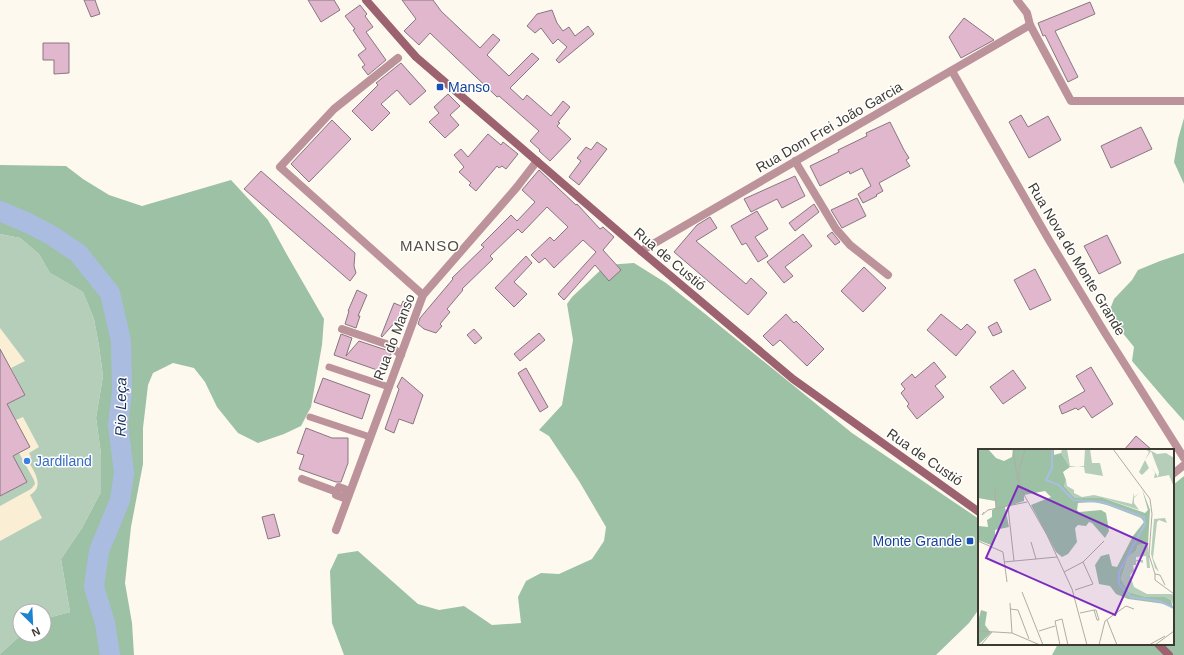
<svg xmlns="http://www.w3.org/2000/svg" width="1184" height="655" font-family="Arial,sans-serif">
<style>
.built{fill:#faeed5}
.green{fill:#b4ceba}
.forest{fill:#9dc1a5}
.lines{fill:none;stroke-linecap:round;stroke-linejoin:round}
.river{stroke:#aabde1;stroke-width:20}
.building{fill:#e0b7cd;stroke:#887780}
.pedestrian{stroke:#bd939b;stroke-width:7}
.minor{stroke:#bd939b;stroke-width:8}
.secondary{stroke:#9d626f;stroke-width:8}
.transit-dot{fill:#1a4fb4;stroke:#fff;stroke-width:1.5}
.shop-dot{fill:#3f7fe0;stroke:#fff;stroke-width:1.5}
.labels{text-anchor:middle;stroke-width:3;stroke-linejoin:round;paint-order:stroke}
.transit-label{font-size:14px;fill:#164399;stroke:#fff;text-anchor:start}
.street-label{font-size:14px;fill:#3d3a33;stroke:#fff}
.shop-label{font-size:14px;fill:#366cbe;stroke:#fff;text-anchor:start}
.neighbourhood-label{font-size:15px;letter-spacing:1px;fill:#585142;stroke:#fff}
.water-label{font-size:15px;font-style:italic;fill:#162c58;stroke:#fff}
.inset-river{fill:none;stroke:#aabde1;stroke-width:2}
.inset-road{fill:none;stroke:#b1ada3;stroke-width:1}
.view{fill:#7b2cbf;fill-opacity:0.15;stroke:#7b2cbf;stroke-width:2}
.inset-edge{fill:none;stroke:#3d3a33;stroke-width:2}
</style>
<rect width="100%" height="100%" fill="#fef9ee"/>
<path class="built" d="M0,313l41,57 20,144 -61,37z"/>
<g class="green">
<path d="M0,234l20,4 19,16 11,19 33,19 11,27 5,27 4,30 -7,42 5,36v38l-19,36 -21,31 9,53 -26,7v-8h-24l1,24 -21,19v-113l42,-23 -12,-23c16,-9 3,-25 -3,-36l4,-2 -2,-4 10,-6 -16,-30 -7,3 -9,-16 18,-9 -14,-27 14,-7 -25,-33z"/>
<path d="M19,453l15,27 1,4 -4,5 -31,17v-10l27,-14 -14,-26z"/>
</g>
<g class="forest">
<path d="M1184,118v66l-10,-22 4,-23z"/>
<path d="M0,165l66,1 17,13 26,16 33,11 89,-26 37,40 18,33 38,66 -2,26 -11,62 -10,19 -17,8 -26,9 -20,-10 -21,-26 -12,-25 -11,-14 -21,-5 -20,10 -5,12 -5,43v36l-12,63 -6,56 7,40 2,32h-134v-1l21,-19h23v-16l26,-7 -9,-53 21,-31 19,-36v-38l-5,-36 7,-42 -4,-30 -5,-27 -11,-27 -33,-19 -11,-19 -19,-16 -20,-4z"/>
<path d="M1184,253v168l-17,-19 -35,-41 2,-14 -17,-21 -8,-14 5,-13 18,-19 6,-10 22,-9z"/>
<path d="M634,263l32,20 38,30 148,120 127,86v90l-10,14 -33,32h-592l-12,-32 -2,-52 8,-17 20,-3 60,53 21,6 25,-4 28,19 29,-2 -3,-26 8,-16 15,-8 18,1 33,-15 12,-18 2,-14 -27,-46 -30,-45 -10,-6 23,-25 11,-65 -6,-36 5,-7 34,-32z"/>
<path d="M1184,476v179h-132l6,-11h115v-159z"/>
</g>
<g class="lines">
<path class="river" d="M0,211l28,12 23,12 27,18 32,40 11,48 1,51 -4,33 6,48 -4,27 -21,51 -5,36 11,36 5,32"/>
</g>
<g class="building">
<path d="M84,0h11l5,14 -9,3z"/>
<path d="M308,0h26l6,10 -19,12z"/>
<path d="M402,0h31l8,11 39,37 13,-14 7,6 -13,15 22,21 23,-23 7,6 -29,29 13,12 4,-5 24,21 12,-15 7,6 -12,15 2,1 -3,3 14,13 -21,22 -11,-10 1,-1 -10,-9 9,-10 -40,-35 -2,1 -67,-64 -11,12 -15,-14 12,-12z"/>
<path d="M1090,2l5,12 -40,17 23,46 -10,5 -23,-47 -2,1 -5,-13z"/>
<path d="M360,5l7,9 -2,2 8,11 -7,5 20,28 -18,15 -6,-8 3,-2 -7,-10 8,-6 -13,-19 2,-1 -10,-13z"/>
<path d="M552,10l5,13 6,8 6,-4 6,9 13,-10 6,8 -35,29 -3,-3 11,-13 -9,-8 -5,5 -12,-16 -6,5 -8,-7 10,-12z"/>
<path d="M964,18l30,22 -33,18 -12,-21z"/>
<path d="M43,43h26v30l-15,1v-14h-11z"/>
<path d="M401,63l25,28 -16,14 -13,-15 -16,14 9,9 -18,18 -20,-20 26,-26 -2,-2z"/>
<path d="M448,94l12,12 -10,9 9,10 -14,13 -16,-16 10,-9 -5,-6z"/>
<path d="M1021,115l7,12 20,-11 13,24 -32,18 -20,-36z"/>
<path d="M332,120l19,19 -42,43 -18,-18z"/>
<path d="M890,122l14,28 5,8 -3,2 4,6 -31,17 4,8 -7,4 1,1 -14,7 -5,-9 13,-8 -9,-18 -12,6 -1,-3 -29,15 -10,-20 29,-14 -1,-2 29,-14 -1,-3z"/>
<path d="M1141,127l11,22 -41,19 -10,-22z"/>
<path d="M488,134l13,11 2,-3 15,12 -12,15 -4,-3 -3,2 -2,-2 -21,25 -7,-6 2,-2 -12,-11 5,-5 -10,-12 7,-6 7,8z"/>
<path d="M597,142l10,7 -28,36 -10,-8 12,-16 -4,-3 9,-11 5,3z"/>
<path d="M539,170l37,35 1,-1 23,25 3,-2 11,10 -11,13 18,20 -12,11 -14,-16 -31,35 -6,-6 38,-42 -13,-12 -29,28 -9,-10 -6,5 -8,-8 19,-18 4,4 14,-14 -21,-20 -25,26 -4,-4 -28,27 3,3 -31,30 1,1 -16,19 3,3 -10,12 2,2 -6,7 -12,-4 -6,-5 2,-6 33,-39 -1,-1 32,-31 -3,-2 30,-30 6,6 18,-19 -13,-12z"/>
<path d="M261,171l94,82 -1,13 2,7 -6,8 -106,-92z"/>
<path d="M795,176l10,20 -23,12 -5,-9 -26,13 -7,-13z"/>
<path d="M857,198l9,18 -24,12 -11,-18z"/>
<path d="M814,204l5,8 -24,19 -6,-8z"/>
<path d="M757,211l11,18 -13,8 13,19 -10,6 -12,-19 -4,2 -11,-19z"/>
<path d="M710,217l7,11 -21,13 50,43 5,-6 16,15 -19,22 -74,-63 23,-27z"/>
<path d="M832,232l8,10 -5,3 -8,-9z"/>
<path d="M803,234l9,12 -27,21 8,9 -9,7 -17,-21z"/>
<path d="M1107,235l14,28 -22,11 -15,-28z"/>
<path d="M526,256l6,7 -18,19 13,12 -13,13 -19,-19z"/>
<path d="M864,267l22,21 -23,24 -22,-21z"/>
<path d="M1035,269l16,31 -21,10 -16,-30z"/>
<path d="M357,290l10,5 -9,21h2l-4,12 -11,-4 4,-13h-1z"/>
<path d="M403,301l8,6 -7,16 -7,-3 -15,17 -1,-1 13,-33 7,3z"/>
<path d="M786,314l8,9 2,-2 28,28 -17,17 -27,-26 -7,6 -10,-10z"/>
<path d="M941,314l20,16 6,-6 9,8 -20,24 -29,-26z"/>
<path d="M997,322l5,10 -9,4 -5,-9z"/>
<path d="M474,329l8,9 -7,6 -8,-9z"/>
<path d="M539,333l6,7 -25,21 -6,-7z"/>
<path d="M341,334l11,4 -6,18 13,-15 27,9 5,4 -3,7 -4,-1 -4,11 -46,-16z"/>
<path d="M0,349l25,46 -18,9 23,43 -17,9 14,26 -27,14z"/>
<path d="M934,362l12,15 -11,9 9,11 -27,22 -10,-13 2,-2 -8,-11 4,-4 -4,-5 11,-10 3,4z"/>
<path d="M1091,367l22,37 -21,14 -8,-12 -6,4 -2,-2 -14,6 -3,-8 26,-15 -9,-15z"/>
<path d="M526,368l22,39 -8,5 -22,-39z"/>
<path d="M1013,370l13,18 -23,16 -13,-17z"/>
<path d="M402,377l21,18 -10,29 -14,-5 -5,14 -9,-4 14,-40 -2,-2z"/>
<path d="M323,378l47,17 -8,24 -48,-17z"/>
<path d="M306,428l26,10h16v25l-7,19h-5l-37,-13 5,-14 -7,-2z"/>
<path d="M1136,436l16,14h-28z"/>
<path d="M274,514l6,22 -12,3 -6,-22z"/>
</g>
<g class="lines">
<g class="pedestrian">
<path d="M329,367l60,20"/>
<path d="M310,417l60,20"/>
</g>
<g class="minor">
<path d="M1017,0l10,13 3,12 41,76h113"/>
<path d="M398,58l-64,51 -54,58 143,128"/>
<path d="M952,71l97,169 56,93 79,125"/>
<path d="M795,161l41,68 14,16 38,30"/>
<path d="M641,251l389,-226"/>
<path d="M342,329l47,16 12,10"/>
<path d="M1173,474l11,-9"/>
<path d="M302,479l35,13"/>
<path d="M339,487l8,3 -3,8 -8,-3z"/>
<path d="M336,530l87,-235 94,-108 20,-26"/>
</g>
<g class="secondary">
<path d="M366,0l50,57 225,194 152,128 186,133"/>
<path d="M1158,644l11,11"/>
</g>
</g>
<g class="transit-dot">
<rect x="436" y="83" width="8" height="8" rx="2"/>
<rect x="966" y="537" width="8" height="8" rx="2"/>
</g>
<circle class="shop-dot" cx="27" cy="461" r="4"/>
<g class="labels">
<g class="transit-label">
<text x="448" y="92">Manso</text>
<text x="962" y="546" text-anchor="end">Monte Grande</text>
</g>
<g class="street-label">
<text transform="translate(829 127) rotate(-30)" y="5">Rua Dom Frei João Garcia</text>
<text transform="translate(670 259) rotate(40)" y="5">Rua de Custió</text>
<text transform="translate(1077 259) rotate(59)" y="5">Rua Nova do Monte Grande</text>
<text transform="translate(394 337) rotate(-69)" y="5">Rua do Manso</text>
<text transform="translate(925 457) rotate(35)" y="5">Rua de Custió</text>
</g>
<g class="shop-label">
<text x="35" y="466">Jardiland</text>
</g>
<g class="neighbourhood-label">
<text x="430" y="251">MANSO</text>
</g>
<g class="water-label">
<text transform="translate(121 407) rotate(-89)" y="5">Rio Leça</text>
</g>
</g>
<g transform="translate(978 449)">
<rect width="196" height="196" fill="#fef9ee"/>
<path d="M84,0h5l3,17 8,1 6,-1 1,-17h5l2,14h8l3,13 -18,-3 -1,-6h-14l-9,-14zM168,0h2l9,5 9,-1 8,5v29l-5,-12 -15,3 1,-5 -4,-7 7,11 1,-5 -8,-21 -6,9 4,8 -7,7 -3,-3 10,-20zM88,31l1,6 7,4v3l8,4 12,-2 38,9 2,-12v5l5,-4 -5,5v5l5,7 -36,-12h-28l-11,-12zM187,69l2,5 -8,-3 -2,2 -4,36 6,14 -4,-4 -4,-14 3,-35zM170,95l2,24h-3l-1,-12 -10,1v3h7v3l-7,-2v4h-3l1,6 -4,4 4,12 13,7h24l3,1v11l-3,-6 -6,-3h-19l-17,-5 -8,-13 7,-22 8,-6 2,-6z" fill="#b4ceba"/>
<path d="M0,0h10l8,9 8,3 8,-4 1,-8h41v6l7,-2 9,14 -7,5 3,8 -2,6 11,12h28l42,15 3,-3 -6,-21 8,21 -2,34 -10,1 -2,6 -8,6 -7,22 8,13 17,5h19l6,3 2,8 -8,-4 -37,-5 -12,-5 -6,-8 -11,-2 -4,-19 6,-9 8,-2 3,12 5,1 16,-31 11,-14 -3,-4 -34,-13 -13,-3 -16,1 -1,7 2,2 22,-2 5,3 3,18 -4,7 -13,-15 -3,-1 -3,4 -8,-1 -3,3 2,14 -9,12 -6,3 -6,-5 -25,-47 20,-8 -6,-6 -21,4v6l-19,6 4,20 -14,3v10l-4,5 -13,-5v-16l1,2 9,1 -1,-7 5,-3v-7l4,-2 -1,-7 -17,-3zM3,161l6,2 -2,13 6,8 -13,12v-23z" fill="#9dc1a5"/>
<path class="inset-river" d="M74,0v19l-6,12 13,5 14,15 29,2 42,15 1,7 -26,48v12l12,13 28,4 15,7"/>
<path class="inset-road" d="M35,0l5,33M47,0l-6,21v16l28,49 25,54 15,56M135,0l37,50 2,15 -3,41 6,19M17,39l1,21M30,58l6,54M6,63l-2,3 6,-5 39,-8M0,92l25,11 4,30M53,93l5,17M26,113l53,-5M86,123l19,-10 21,-21M177,125v6l19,14M177,125l5,1 5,10M97,141l18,-6 -10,-22M44,143l21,53M32,154l2,30M32,160l8,1 11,29M116,161h2l3,10h-2zM102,164l14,-3M129,171l10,25M0,182l34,2 28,12M61,182l16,-5M3,196l11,-13M82,196l-5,-24 7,-2 6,26M121,196l6,-24 21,-15 8,3M171,196l16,-9M177,196l19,-14"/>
<path class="view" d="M40,37l129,58 -32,71 -129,-57z"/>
<rect width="196" height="196" class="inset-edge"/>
</g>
<g transform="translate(32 623) rotate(156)"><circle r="19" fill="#ffffff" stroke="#b1b0ad"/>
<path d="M0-3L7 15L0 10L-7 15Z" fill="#1d83ce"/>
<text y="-6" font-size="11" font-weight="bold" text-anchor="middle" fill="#3d3a33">N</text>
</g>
</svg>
